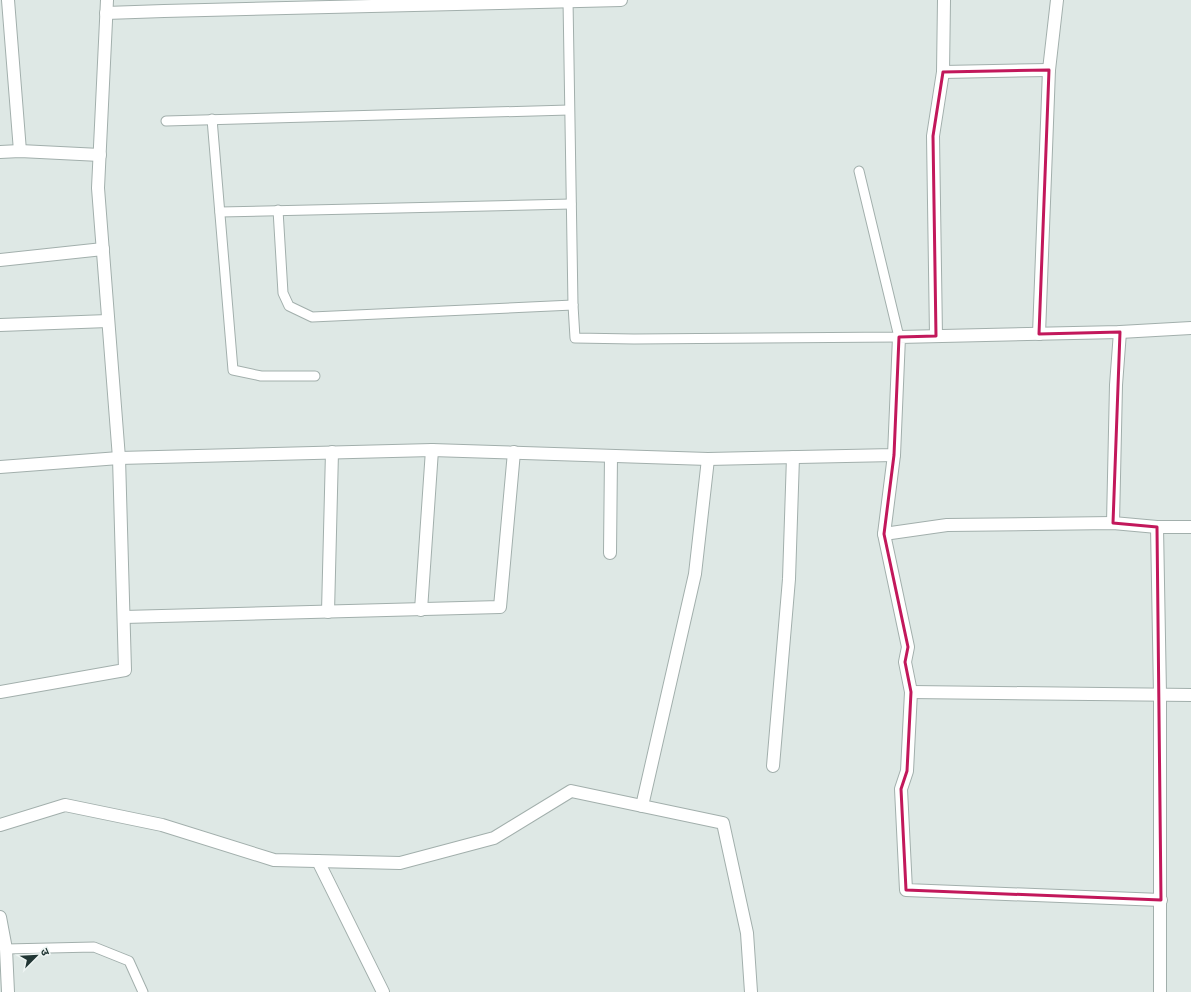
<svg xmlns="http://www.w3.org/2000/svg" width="1191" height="992" font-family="'Roboto Condensed','Noto Sans Devanagari',sans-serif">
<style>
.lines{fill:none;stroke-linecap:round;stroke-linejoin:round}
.lane-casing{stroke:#a2afac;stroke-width:11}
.street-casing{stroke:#a2afac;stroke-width:14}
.lane{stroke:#fff;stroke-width:9}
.street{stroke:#fff;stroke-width:12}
.marked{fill:none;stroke:#c2185b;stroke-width:3;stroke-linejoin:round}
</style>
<rect width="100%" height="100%" fill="#dee8e5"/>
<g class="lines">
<g class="lane-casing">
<g id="lane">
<path d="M568,0l5,305 2,33 59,1 265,-2 -40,-166"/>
<path d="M212,119l21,251 28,6h54"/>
<path d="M166,121l403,-11"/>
<path d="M278,210l5,83 6,13 23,11 261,-12"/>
<path d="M220,212l351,-8"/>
<path d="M6,949l88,-2 35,14 14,31"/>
</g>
</g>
<g class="street-casing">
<g id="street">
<path d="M8,0l12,151"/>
<path d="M106,13l58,-2 457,-11"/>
<path d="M943,72l106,-2"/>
<path d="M0,152l20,-1 80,4"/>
<path d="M0,260l103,-11"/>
<path d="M0,325l108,-4"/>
<path d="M1039,334l10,-264 8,-70"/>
<path d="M936,336l-3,-200 10,-64 1,-72"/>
<path d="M894,455l-10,79 24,113 -3,15 6,30 -4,79 -6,18 5,101 255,10"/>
<path d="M0,467l119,-9 313,-8 276,9 186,-4 5,-118 221,-5 71,-4"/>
<path d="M1113,523l3,-138 4,-53"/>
<path d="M1157,527l3,167v298"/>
<path d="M884,534l63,-9 166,-2 44,4h34"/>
<path d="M610,553l1,-97"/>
<path d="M421,610l11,-160"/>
<path d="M328,612l4,-160"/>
<path d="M124,617l376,-10 14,-155"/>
<path d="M0,692l125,-22 -6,-212 -21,-270 9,-188"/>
<path d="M911,692l280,3"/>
<path d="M773,766l16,-187 4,-122"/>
<path d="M642,806l53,-232 13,-115"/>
<path d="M0,825l65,-20 97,20 112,35 126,3 94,-25 77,-47 152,32 24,110 4,59"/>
<path d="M318,861l65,131"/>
<path d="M0,917l6,32 2,43"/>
</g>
</g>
<use href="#lane" class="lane"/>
<use href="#street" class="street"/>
</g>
<path class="marked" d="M1049,70l-10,264 81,-2 -7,191 44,4 4,373 -255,-10 -5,-101 6,-18 4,-79 -6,-30 3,-15 -24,-113 10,-79 5,-118 37,-1 -3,-200 10,-64z"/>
<g transform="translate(36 956) rotate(66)" stroke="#eef5f3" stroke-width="3" paint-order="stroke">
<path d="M0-3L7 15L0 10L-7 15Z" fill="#213634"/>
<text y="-6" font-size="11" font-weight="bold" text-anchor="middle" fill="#213634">उ</text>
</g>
</svg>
